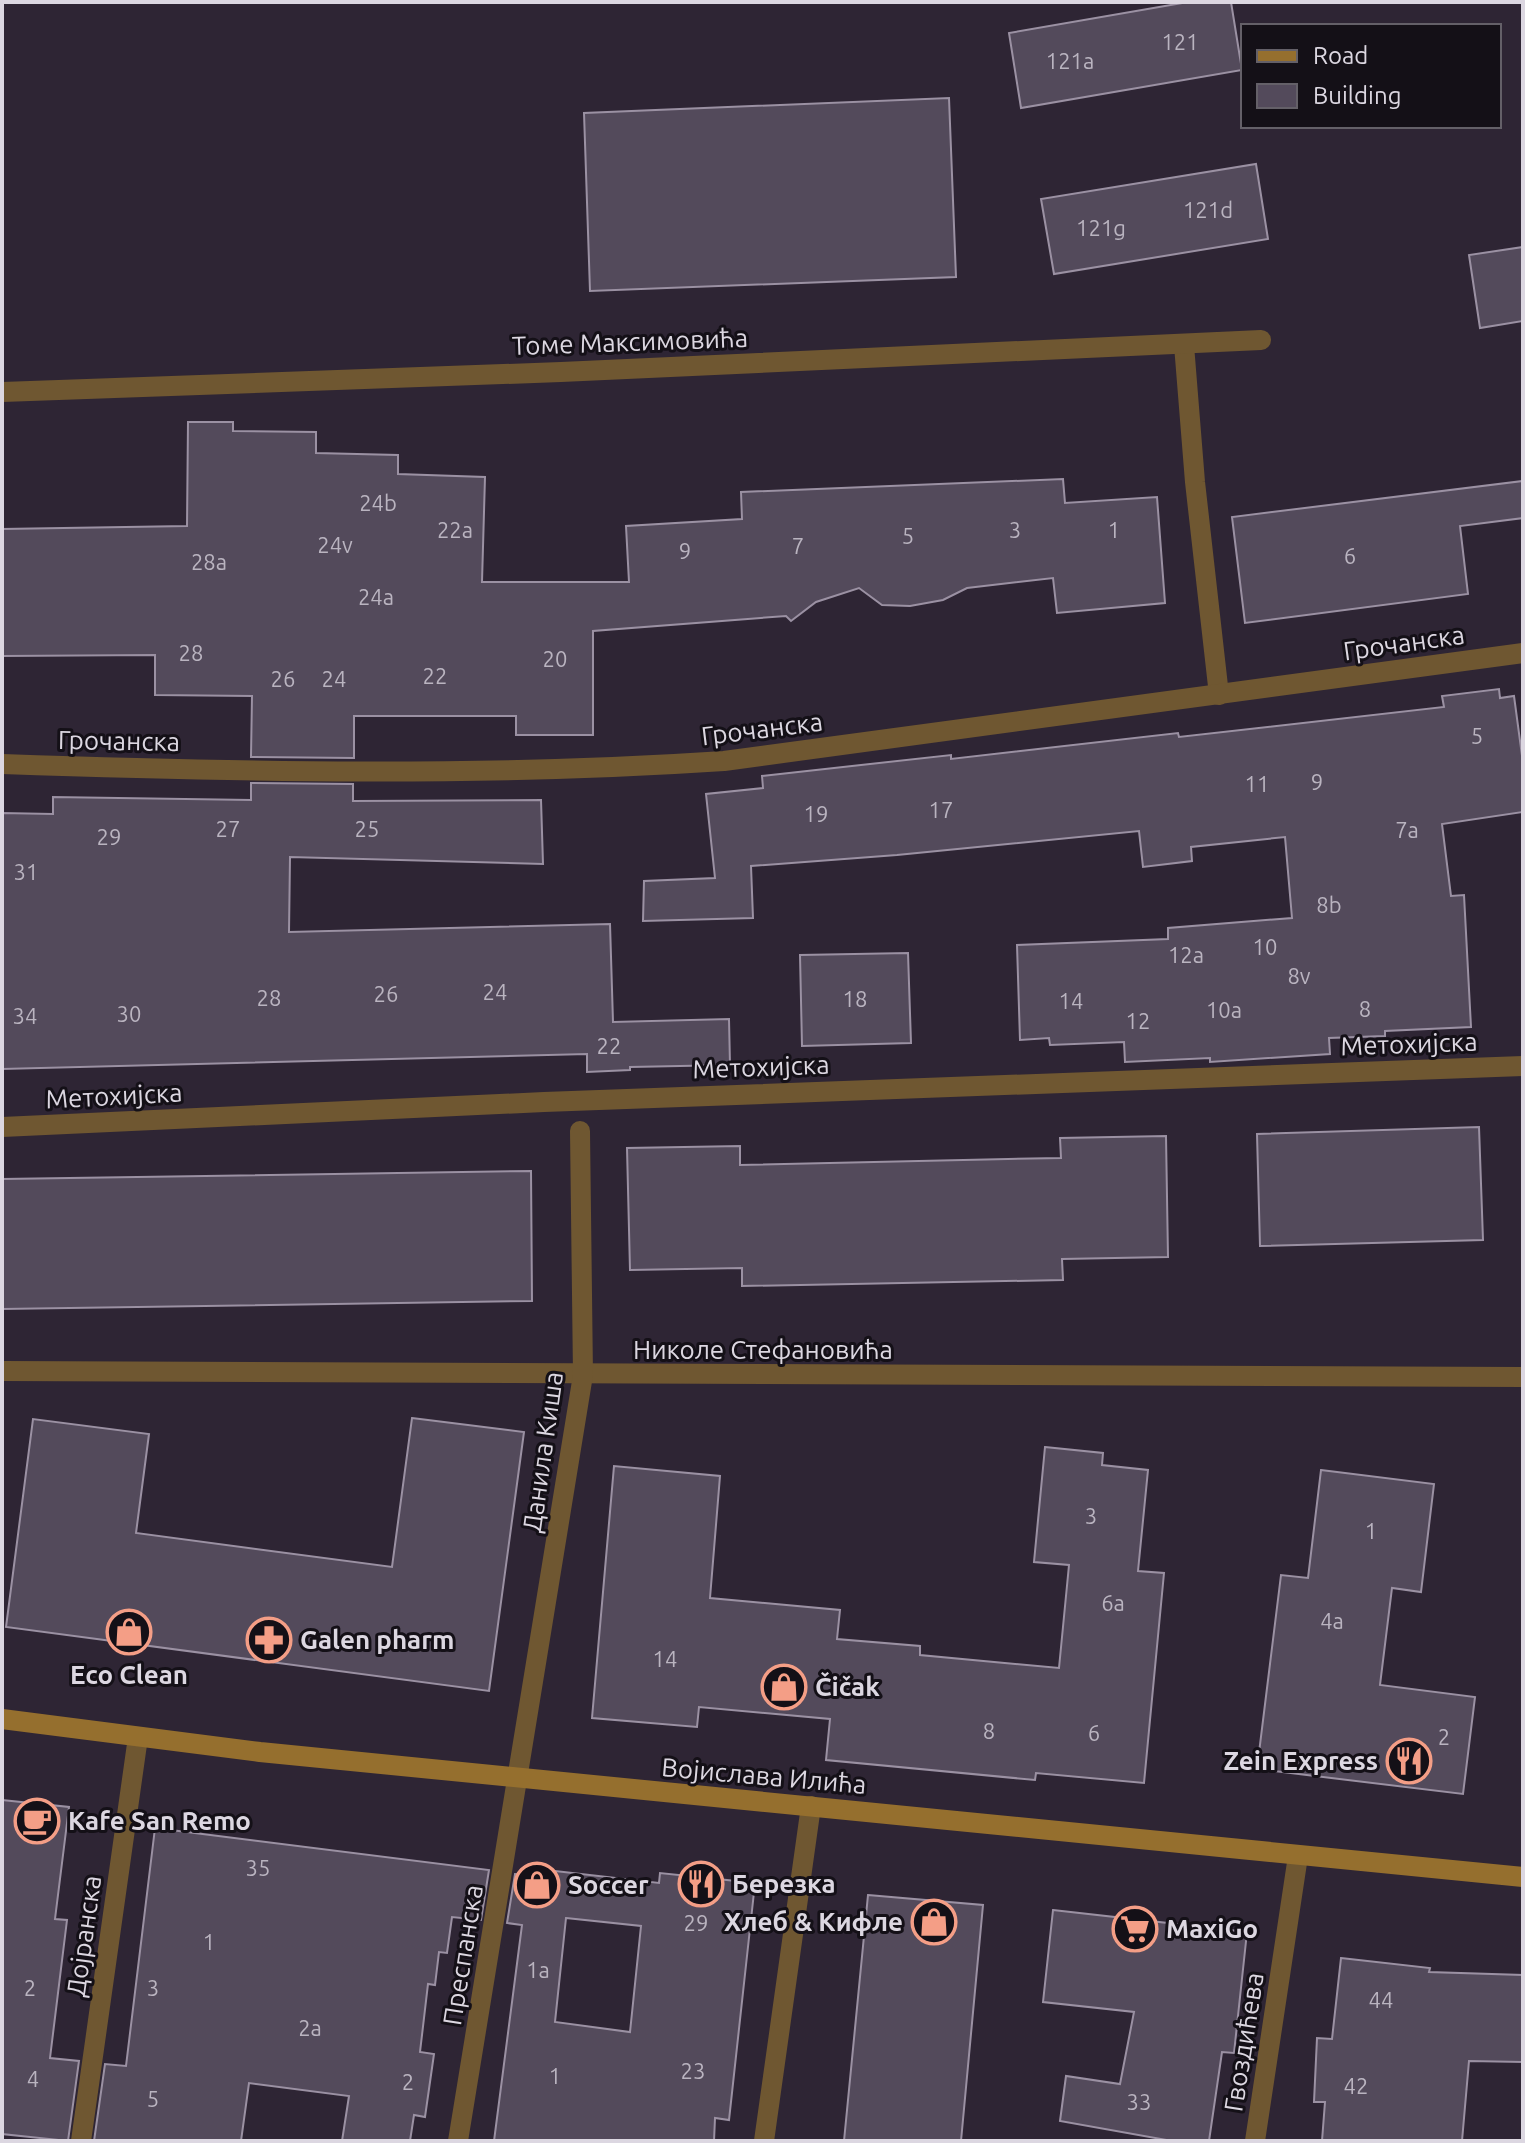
<svg xmlns="http://www.w3.org/2000/svg" width="1525" height="2143" font-family="Ubuntu,sans-serif">
<style>
.building{fill:#534a5b;stroke:#9b91a3;stroke-width:2;fill-rule:evenodd}
.lines{fill:none;stroke-linecap:round;stroke-linejoin:round}
.street{stroke:#6f5731;stroke-width:20}
.secondary{stroke:#956f2e;stroke-width:20}
.labels{text-anchor:middle;stroke-width:6;stroke-linejoin:round;paint-order:stroke}
.number-label{font-size:22px;fill:#bab4c0}
.street-label{font-size:26px;fill:#dcd7e1;stroke:#141017}
.poi-label{font-size:26px;font-weight:bold;fill:#dcd7e1;stroke:#141017;text-anchor:start}
</style>
<rect width="100%" height="100%" fill="#2e2534"/>
<g class="building">
<path d="M1188,2h43l11,68 -221,38 -12,-75z"/>
<path d="M949,98l7,179 -366,14 -6,-178z"/>
<path d="M1256,164l12,75 -214,35 -13,-75z"/>
<path d="M1523,247v74l-43,7 -11,-73z"/>
<path d="M188,422h45v9l83,1v21l82,2v19l87,3 -3,105h147l-3,-56 116,-7 -1,-27 322,-13 2,24 92,-6 8,106 -108,10 -4,-35 -86,10 -24,12 -33,6 -28,-1 -23,-17 -43,14 -25,19 -5,-5 -193,15v104h-77v-19h-162v42l-103,-1 1,-61 -97,-1v-40l-153,1v-127l185,-3z"/>
<path d="M1523,481v37l-63,8 8,68 -223,29 -13,-106z"/>
<path d="M1499,689l1,9 14,-2 9,67v49l-81,12 9,72 13,-1 7,132 -86,4v5l-56,2 1,16 -120,8v-4l-85,4 -1,-20 -74,3 -1,-7 -29,2 -3,-95 151,-6v-11l124,-10 -7,-81 -94,10 1,14 -49,6 -4,-36 -242,24 -146,11 2,52 -110,3 1,-40 71,-3 -9,-84 57,-6 -1,-12 189,-21v4l227,-26 1,4 265,-30 -2,-11z"/>
<path d="M251,783l102,1v17l188,-1 2,64 -253,-7 -1,75 321,-8 3,98 116,-3 1,46 -100,2v3l-43,2v-18l-585,15v-256l51,1v-17l198,3z"/>
<path d="M908,953l3,90 -109,3 -2,-91z"/>
<path d="M1479,1127l4,113 -223,6 -3,-112z"/>
<path d="M1166,1136l2,121 -106,2 1,21 -321,6v-18l-112,2 -3,-122 113,-2v19l268,-6 53,-1 -1,-20z"/>
<path d="M531,1171l1,130 -530,8v-130z"/>
<path d="M412,1418l112,14 -35,259 -483,-64 27,-208 116,15 -13,99 256,34z"/>
<path d="M1045,1447l58,6 -1,12 46,5 -10,101 26,2 -20,210 -108,-10 -1,7 -209,-20 4,-41 -131,-12 -2,20 -105,-9 22,-252 106,10 -10,122 130,12 -3,29 83,7v9l139,13 10,-103 -35,-3z"/>
<path d="M1321,1470l113,14 -13,108 -29,-4 -12,97 95,12 -12,97 -206,-25 24,-194 27,3z"/>
<path d="M2,1800l67,7 -14,112 12,1 -17,138 29,3 -11,80 -66,-7z"/>
<path d="M155,1828l334,42 -8,50 -29,-3 -5,36 -8,-1 -4,33 -7,-1 -8,68 14,2 -9,63 -11,-2 -4,26h-68l7,-45 -100,-13 -8,58h-147l11,-77 21,2z"/>
<path d="M529,1868l130,15 1,-10 95,10 -26,237 -14,-2 -1,23h-220l28,-216 -15,-2 8,-49 13,1zM566,1918l75,8 -11,106 -75,-10z"/>
<path d="M868,1895l115,10 -22,236h-117z"/>
<path d="M1053,1910l194,22 -13,121 -12,-1 -13,89h-37l-112,-20 6,-45 54,8 14,-72 -91,-10z"/>
<path d="M1341,1958l89,10 -1,4 94,3v87l-54,-1 -7,80h-140l3,-39h-11l3,-64 15,1z"/>
</g>
<g class="lines">
<g class="street">
<path d="M1184,345l11,137 24,213"/>
<path d="M2,392l559,-20 700,-32"/>
<path d="M2,764c240,8 482,13 722,-3l799,-108"/>
<path d="M2,1127l542,-25 979,-36"/>
<path d="M2,1371l1521,6"/>
<path d="M81,2141l57,-404"/>
<path d="M458,2141l125,-766 -3,-244"/>
<path d="M764,2141l47,-335"/>
<path d="M1255,2141l43,-285"/>
</g>
<path class="secondary" d="M2,1719l258,33 1263,125"/>
</g>
<defs>
<g id="shop-ring" transform="scale(2.3)"><circle r="9.5" fill="#141017" stroke="#f49e86" stroke-width="1.5"/><path d="M-5-2.5h2.3a2.7 3.5 0 0 1 5.4 0H5L5.5 6h-11ZM-1.5-2.5h3a1.5 2.3 0 0 0-3 0Z" fill="#f49e86"/></g>
<g id="pharmacy-ring" transform="scale(2.3)"><circle r="9.5" fill="#141017" stroke="#f49e86" stroke-width="1.5"/><path d="M-2-6h4v4h4v4h-4v4h-4v-4h-4v-4h4Z" fill="#f49e86"/></g>
<g id="restaurant-ring" transform="scale(2.3)"><circle r="9.5" fill="#141017" stroke="#f49e86" stroke-width="1.5"/><path d="M-5-6h1v4h1v-4h1v4h1v-4h1v5L-1.5 .5V6h-2V.5L-5-1ZM5-6V6H3V1.5H1.5Q1.5-4 5-6Z" fill="#f49e86"/></g>
<g id="cafe-ring" transform="scale(2.3)"><circle r="9.5" fill="#141017" stroke="#f49e86" stroke-width="1.5"/><path d="M-5.5-4.5H6V0H3Q3 3.5 0 3.5H-2.5Q-5.5 3.5-5.5 0ZM3-3.2v2h1.7v-2ZM-6 4.5H4V6H-6Z" fill="#f49e86"/></g>
<g id="supermarket-ring" transform="scale(2.3)"><circle r="9.5" fill="#141017" stroke="#f49e86" stroke-width="1.5"/><path d="M-6-5.5h2.5l.6 2H6L4.5 2H-2.5L-4.4-4H-6ZM-1.5 3.2a1.3 1.3 0 1 0 .1 0ZM3 3.2a1.3 1.3 0 1 0 .1 0Z" fill="#f49e86"/></g>
</defs>
<g fill-rule="evenodd">
<use href="#shop-ring" x="129" y="1632"/>
<use href="#pharmacy-ring" x="269" y="1640"/>
<use href="#shop-ring" x="784" y="1687"/>
<use href="#restaurant-ring" x="1409" y="1761"/>
<use href="#cafe-ring" x="37" y="1821"/>
<use href="#restaurant-ring" x="701" y="1884"/>
<use href="#shop-ring" x="537" y="1885"/>
<use href="#shop-ring" x="934" y="1922"/>
<use href="#supermarket-ring" x="1135" y="1929"/>
</g>
<g class="labels">
<g class="number-label">
<text x="1180" y="50">121</text>
<text x="1070" y="69">121a</text>
<text x="1208" y="218">121d</text>
<text x="1101" y="236">121g</text>
<text x="378" y="511">24b</text>
<text x="455" y="538">22a</text>
<text x="1015" y="538">3</text>
<text x="1114" y="538">1</text>
<text x="908" y="544">5</text>
<text x="335" y="553">24v</text>
<text x="798" y="554">7</text>
<text x="685" y="559">9</text>
<text x="1350" y="564">6</text>
<text x="209" y="570">28a</text>
<text x="376" y="605">24a</text>
<text x="191" y="661">28</text>
<text x="555" y="667">20</text>
<text x="435" y="684">22</text>
<text x="283" y="687">26</text>
<text x="334" y="687">24</text>
<text x="1477" y="744">5</text>
<text x="1317" y="790">9</text>
<text x="1257" y="792">11</text>
<text x="941" y="818">17</text>
<text x="816" y="822">19</text>
<text x="228" y="837">27</text>
<text x="367" y="837">25</text>
<text x="1407" y="838">7a</text>
<text x="109" y="845">29</text>
<text x="26" y="880">31</text>
<text x="1329" y="913">8b</text>
<text x="1265" y="955">10</text>
<text x="1186" y="963">12a</text>
<text x="1299" y="984">8v</text>
<text x="495" y="1000">24</text>
<text x="386" y="1002">26</text>
<text x="269" y="1006">28</text>
<text x="855" y="1007">18</text>
<text x="1071" y="1009">14</text>
<text x="1365" y="1017">8</text>
<text x="1224" y="1018">10a</text>
<text x="129" y="1022">30</text>
<text x="25" y="1024">34</text>
<text x="1138" y="1029">12</text>
<text x="609" y="1054">22</text>
<text x="1091" y="1524">3</text>
<text x="1371" y="1539">1</text>
<text x="1113" y="1611">6a</text>
<text x="1332" y="1629">4a</text>
<text x="665" y="1667">14</text>
<text x="989" y="1739">8</text>
<text x="1094" y="1741">6</text>
<text x="1444" y="1745">2</text>
<text x="258" y="1876">35</text>
<text x="696" y="1931">29</text>
<text x="209" y="1950">1</text>
<text x="538" y="1978">1a</text>
<text x="30" y="1996">2</text>
<text x="153" y="1996">3</text>
<text x="1381" y="2008">44</text>
<text x="310" y="2036">2a</text>
<text x="693" y="2079">23</text>
<text x="555" y="2084">1</text>
<text x="33" y="2087">4</text>
<text x="408" y="2090">2</text>
<text x="1356" y="2094">42</text>
<text x="153" y="2107">5</text>
<text x="1139" y="2110">33</text>
</g>
<g class="street-label">
<text transform="translate(630 342) rotate(-2)" y="9">Томе Максимовића</text>
<text transform="translate(1404 643) rotate(-8)" y="9">Грочанска</text>
<text transform="translate(762 729) rotate(-7)" y="9">Грочанска</text>
<text transform="translate(119 741) rotate(1)" y="9">Грочанска</text>
<text transform="translate(1409 1044) rotate(-2)" y="9">Метохијска</text>
<text transform="translate(761 1067) rotate(-2)" y="9">Метохијска</text>
<text transform="translate(114 1096) rotate(-3)" y="9">Метохијска</text>
<text x="763" y="1359">Николе Стефановића</text>
<text transform="translate(543 1452) rotate(-82)" y="9">Данила Киша</text>
<text transform="translate(764 1776) rotate(5)" y="9">Војислава Илића</text>
<text transform="translate(84 1936) rotate(-82)" y="9">Дојранска</text>
<text transform="translate(463 1955) rotate(-81)" y="9">Преспанска</text>
<text transform="translate(1244 2042) rotate(-81)" y="9">Гвоздићева</text>
</g>
<g class="poi-label">
<text x="300" y="1649">Galen pharm</text>
<text x="129" y="1684" text-anchor="middle">Eco Clean</text>
<text x="815" y="1696">Čičak</text>
<text x="1378" y="1770" text-anchor="end">Zein Express</text>
<text x="68" y="1830">Kafe San Remo</text>
<text x="732" y="1893">Березка</text>
<text x="568" y="1894">Soccer</text>
<text x="903" y="1931" text-anchor="end">Хлеб &amp; Кифле</text>
<text x="1166" y="1938">MaxiGo</text>
</g>
</g>
<rect width="1525" height="2143" fill="none" stroke="#dcd7e1" stroke-width="8"/>
<rect x="1241" y="24" width="260" height="104" fill="#141017" stroke="#646068" stroke-width="2"/>
<rect x="1257" y="50" width="40" height="12" fill="#956f2e" stroke="#646068" stroke-width="2"/>
<text x="1313" y="64" font-size="24" fill="#dcd7e1">Road</text>
<rect x="1257" y="84" width="40" height="24" fill="#534a5b" stroke="#646068" stroke-width="2"/>
<text x="1313" y="104" font-size="24" fill="#dcd7e1">Building</text>
</svg>
